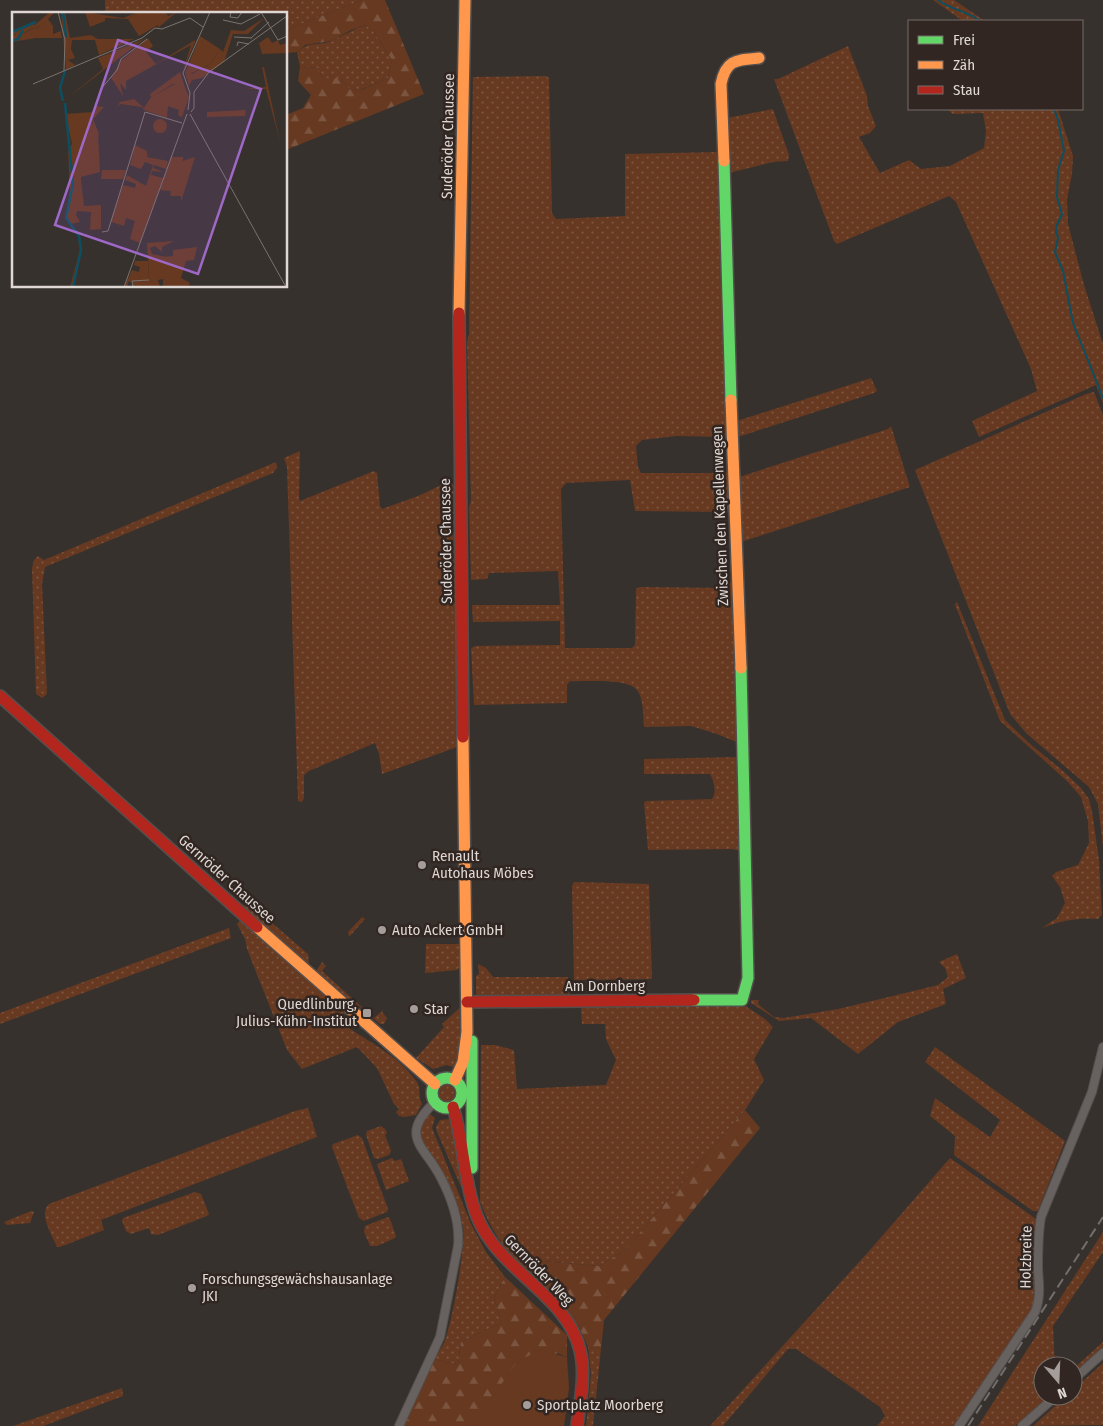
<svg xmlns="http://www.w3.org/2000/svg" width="1103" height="1426" font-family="'Fira Sans Condensed',sans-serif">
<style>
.green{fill:url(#green-dots)}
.forest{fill:url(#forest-firs)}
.pitch{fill:#663920}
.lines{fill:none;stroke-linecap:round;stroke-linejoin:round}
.stream{stroke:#0d4f61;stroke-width:2}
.street-casing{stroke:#544f4c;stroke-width:10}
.fast-casing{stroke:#544f4c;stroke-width:14}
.slow-casing{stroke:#544f4c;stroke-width:14}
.jam-casing{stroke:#544f4c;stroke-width:14}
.street{stroke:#676260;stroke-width:8}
.fast{stroke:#63d668;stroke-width:11}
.slow{stroke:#ff974d;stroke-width:11}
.jam{stroke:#b3261e;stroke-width:11}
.rail{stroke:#726e6c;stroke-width:2;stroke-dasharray:10 5;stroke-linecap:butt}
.poi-dot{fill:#a49d99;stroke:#312621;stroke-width:2}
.labels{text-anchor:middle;stroke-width:5;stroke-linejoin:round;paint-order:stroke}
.street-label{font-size:15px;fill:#ded7d3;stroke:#312621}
.poi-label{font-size:15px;fill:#ded7d3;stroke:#312621;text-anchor:start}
.inset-river{fill:none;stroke:#0d4f61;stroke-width:2.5}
.inset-road{fill:none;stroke:#7a7370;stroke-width:1}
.view{fill:#9e68c6;fill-opacity:0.15;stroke:#9e68c6;stroke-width:2.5}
.inset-edge{fill:none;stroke:#ded7d3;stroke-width:2.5}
</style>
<defs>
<pattern id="green-dots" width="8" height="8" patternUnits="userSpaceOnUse" patternTransform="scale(1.25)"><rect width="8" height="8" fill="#663920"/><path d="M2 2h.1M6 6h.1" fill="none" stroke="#7b5540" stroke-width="1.8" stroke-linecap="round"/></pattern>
<pattern id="forest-firs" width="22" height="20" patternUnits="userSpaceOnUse" patternTransform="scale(1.25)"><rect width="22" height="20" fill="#663920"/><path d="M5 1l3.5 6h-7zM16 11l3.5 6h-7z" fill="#7b5540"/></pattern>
</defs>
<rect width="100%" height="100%" fill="#37312e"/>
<g class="green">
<path d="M105,0h257l-76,30v-16h-183l2,-4z"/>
<path d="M933,0h21l31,21h-22z"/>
<path d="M366,25l8,7 18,28 -4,18 -28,12 -11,-1 -8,-11h-18l-5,-10 -18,-1 -3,-15c13,-12 22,-5 36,-12 11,-5 21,-11 33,-15z"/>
<path d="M848,46l19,50 1,10 8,20 -6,7 -11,4 21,36 29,-13 12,9 29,-3 34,-18 2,-17 -3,-18 -30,1 -6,-5h111l15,47 -1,18 -5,25 1,25 16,61 19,59v59l-7,-18 -117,52 -7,-16 65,-30 -6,-22 -75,-167 -7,-6 -112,48 -3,-3 -60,-162h4z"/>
<path d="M546,76l3,2 3,135 4,6 69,-3v-62l95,-2 9,293 -4,-8 -48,-1 -35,4 -6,6 2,21 3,6h84l4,-4 1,46 -3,-3 -92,-1 -5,-31 -64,3 -5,6 4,159h67l3,-3 1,-56 4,-2 87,1 6,-10 6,165 -22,-9 -26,-8 -47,1c-1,-11 0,-30 -8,-38 -11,-11 -51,-7 -66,-8l-3,4v18l-93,2 -3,-57 4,-2 85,-1v-24l-87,1 -1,-17h88l-2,-34 -69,2 -2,6 -16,1 -2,-73 2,-6 -4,-159 2,-8 4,-257z"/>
<path d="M773,109l16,46 -1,6 -15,1 -44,11 -2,-55z"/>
<path d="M871,378l6,13 -3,2 -136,44 -2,-15 4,-2z"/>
<path d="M1094,392l9,23v432l-5,-43 -9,-17 -62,-53 -17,-20 -95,-244 171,-76z"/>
<path d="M891,426l19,61 -169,55 -2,-65 149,-48z"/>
<path d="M300,451l-1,47 1,3 74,-30 3,2 3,33 2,3 36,-13 32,-15 6,7 4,258 -78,28 -3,-20 -4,-11 -66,28 -5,4v23l-2,4 -4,-1 -11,-334 -3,-9z"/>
<path d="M276,462l1,6 -4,5 -228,94 -3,17 5,110 -5,4 -6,-4 -4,-126 2,-8 4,-4 6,4z"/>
<path d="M957,602l48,118 24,23 33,27 19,18 8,11 3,12 7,49 3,55 -4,4c-22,-1 -35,1 -56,9l15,-10 8,-15 -5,-16 -8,-11 4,-4 22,-7 11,-22 -1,-22 -7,-24 -14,-16 -67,-60 -44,-114 -1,-3z"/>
<path d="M739,757l2,94 -9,-2 -84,1 -4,-47 2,-2 66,-2c5,-7 2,-18 -2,-25h-66v-15z"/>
<path d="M574,882l75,2 3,95 -78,1 -2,-94z"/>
<path d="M249,896v7l59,51 1,9 -7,-2 -56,-52 -2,-4z"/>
<path d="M362,917l3,2 -16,18 -1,-5z"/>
<path d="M242,918l92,82 16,23v6c24,15 51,30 67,53 4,6 1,15 5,22l-6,11 -12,2 -5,-1 -3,-4 3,-3 -5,-5 -17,-36 -20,-21 -55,22 -15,-19 -40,-101 -2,-10 -8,-15z"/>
<path d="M229,928l2,10 -231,86v-11z"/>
<path d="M426,944h36c0,9 2,20 -5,26l-32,3z"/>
<path d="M957,954l9,24 -23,11 3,15 -48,18 -40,32 -47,-36 -32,3 -28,-18v-3h8l-1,4 16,13 10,1 54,-9 59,-14 41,-10 10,-8 -3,-9 -6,-6z"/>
<path d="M322,962l4,4 -4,5 52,47 10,-9 -2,3 5,6 -3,6h-4l-21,-18 -3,1c-11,-10 -35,-23 -39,-37z"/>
<path d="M478,964l8,4 7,9h74l2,2 1,19h-92l-2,-4v-18l3,-2z"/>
<path d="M731,1004l13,1 21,14 8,8 -19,32 10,21 -19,30 -120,140 -26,16 -67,-6 -9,8c-19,-19 -33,-40 -43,-66l1,-157h14l19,5 3,39 89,-4 10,-25 -10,-21 -1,-15h-23l-1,-18z"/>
<path d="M463,1005c0,21 2,43 -9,62l-8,-2 -13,4 -17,-11 28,-31 -2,-3z"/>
<path d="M935,1047l130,94 -27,70h-5l-79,-56 1,-19 -25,-20 5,-18 55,39 10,-17 -75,-58z"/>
<circle cx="446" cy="1093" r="9"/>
<path d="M308,1108l9,29 -216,83 3,10 -44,17h-3c-5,-12 -19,-33 -8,-43l246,-93z"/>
<path d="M430,1114l5,4 -3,10 39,96 15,28 19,25 -11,21 8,25 -41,19 -3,23 -24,-6c3,-5 7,-11 10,-16 8,-19 22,-97 19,-116 -2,-9 -6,-18 -9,-26 -9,-25 -51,-62 -24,-87z"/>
<path d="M450,1119l4,8 18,85 -35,-80 -1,-5 4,-7z"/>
<path d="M381,1126l4,3 2,4 -2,2 6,16 -2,4 -11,4 -4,-1 -8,-23 1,-4z"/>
<path d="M358,1135l4,3 26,71 -1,3 -23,9 -5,-3 -27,-71 1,-3z"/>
<path d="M392,1158l3,3 6,-2 8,22 -23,9 -9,-26z"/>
<path d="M950,1158l86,61v70l-3,18 -78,119h-78l8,-10 -5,-9 -84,-58h-8l-65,77h-13l160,-176z"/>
<path d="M195,1192l6,2 8,20 -2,2 -49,19 -7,-1 -2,-6 -18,6 -5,-3 -4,-10 1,-3z"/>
<path d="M31,1211l3,1 -4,11 -23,2 -3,-3z"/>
<path d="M388,1217l2,2 6,17 -1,2 -18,8h-7l-6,-14 1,-6z"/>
<path d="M1103,1232v20l-50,74 2,40h-12v30h6l-34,30h-37z"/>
<path d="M1103,1342v5l-30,27v-5z"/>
<path d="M588,1347l13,2 -8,77h-7l5,-52z"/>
<path d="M1103,1363v62l-70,1 33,-30h7v-6z"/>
<path d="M122,1388l1,8 -80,30h-30z"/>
</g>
<g class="forest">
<path d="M362,0h23l39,94 -138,56v-35l17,-7 8,-13 -13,-14 2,-14 18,1 5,10h18l8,11 12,1 27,-12 4,-18 -18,-28 -8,-7 -15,5 -20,11 -26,4 -8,7 -11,1v-23z"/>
<path d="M745,1110l15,18 -156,192 -3,29 -13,-2 -9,-20 -11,-16 -45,-43 9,-8 67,6 26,-16z"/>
<path d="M505,1277l62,58v22l-10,-4 -85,73h-70l32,-67 24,6 3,-23 41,-19 -8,-25z"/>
</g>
<path class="pitch" d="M539,1350l28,7 2,31 -5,38h-92l45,-64z"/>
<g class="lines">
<g class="stream">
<path d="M938,0c13,10 30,11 42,21"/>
<path d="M1054,109l4,11 6,31 -6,19 -1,27 5,17 -5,11 -1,6 2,7 -3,14 8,19 10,52 30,75"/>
</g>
<g class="street-casing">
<g id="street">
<path d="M1073,1380l30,-27"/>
<path d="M399,1426l41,-89 18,-91c2,-23 -6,-47 -17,-68 -15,-31 -44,-41 -6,-76"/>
<path d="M959,1426l76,-114c6,-14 4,-28 3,-43 0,-18 0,-35 3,-52l51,-125 11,-45"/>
<path d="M1022,1426l34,-30"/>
</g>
</g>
<g class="fast-casing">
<g id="fast">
<path d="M724,161l7,239"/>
<path d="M694,1000h48l6,-22 -7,-310"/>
<path d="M472,1041v127"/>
<circle cx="447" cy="1093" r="15"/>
</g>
</g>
<g class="slow-casing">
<g id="slow">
<path d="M724,161l-3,-77c5,-25 16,-24 38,-26"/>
<path d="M459,313l6,-313"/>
<path d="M731,400l10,268"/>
<path d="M257,927l178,157"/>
<path d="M455,1080l8,-18 4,-30 -4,-295"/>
</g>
</g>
<g class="jam-casing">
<g id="jam">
<path d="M459,313l4,424"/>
<path d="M0,696l257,231"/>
<path d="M467,1002l227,-2"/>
<path d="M453,1107c12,38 11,89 30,122 25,45 85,70 97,121 6,24 0,52 -3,76"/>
</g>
</g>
<use href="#street" class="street"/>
<use href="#fast" class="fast"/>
<use href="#slow" class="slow"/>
<use href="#jam" class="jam"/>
<path class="rail" d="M968,1426l135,-209"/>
</g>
<g class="poi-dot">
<circle cx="422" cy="865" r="5"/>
<circle cx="382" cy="930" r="5"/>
<circle cx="414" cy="1009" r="5"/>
<rect x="362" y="1008" width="10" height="10" rx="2.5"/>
<circle cx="192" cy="1288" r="5"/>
<circle cx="527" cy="1405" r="5"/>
</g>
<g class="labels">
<g class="street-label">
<text transform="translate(448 136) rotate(-89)" y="5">Suderöder Chaussee</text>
<text transform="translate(720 516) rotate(-92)" y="5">Zwischen den Kapellenwegen</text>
<text transform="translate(446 541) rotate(-91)" y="5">Suderöder Chaussee</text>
<text transform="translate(227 879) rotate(42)" y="5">Gernröder Chaussee</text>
<text x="605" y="991">Am Dornberg</text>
<text transform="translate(1026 1257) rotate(-89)" y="5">Holzbreite</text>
<text transform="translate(539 1270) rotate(46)" y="5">Gernröder Weg</text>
</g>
<g class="poi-label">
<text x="432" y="861">Renault<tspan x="432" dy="17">Autohaus Möbes</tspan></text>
<text x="392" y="935">Auto Ackert GmbH</text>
<text x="357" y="1009" text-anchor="end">Quedlinburg,<tspan x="357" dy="17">Julius-Kühn-Institut</tspan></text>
<text x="424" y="1014">Star</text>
<text x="202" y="1284">Forschungsgewächshausanlage<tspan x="202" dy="17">JKI</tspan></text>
<text x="537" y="1410">Sportplatz Moorberg</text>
</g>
</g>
<g transform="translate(12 12)">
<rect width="275" height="275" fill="#37312e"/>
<path d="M38,0h5l-7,7 5,7v8l8,-3 1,7h-26v-8l5,-5 -17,9zM49,0h4l5,26 21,-3 7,4h36l-35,16 -4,-15h-23l-1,9 4,9 -7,2 7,5 -9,5zM126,0h28l2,4 9,-4 -19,16v-3l-19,11 -11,-17zM256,25l4,6 6,-3 2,5 7,-2v10l-25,1 -3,-11zM136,26l5,8 -7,6 10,12 39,-24v2l-13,31 9,-28 -65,36v9l-6,-7 3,13 -12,-18 10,-17zM132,27l-79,61 38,-31 -5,-11zM250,55h2l16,75 -14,-53h-22l22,-2zM165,71l8,4 4,10 -7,20 -4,-2 1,-5 -11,-4 -1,12 -23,-8 -2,-3 -22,-3 -4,4 4,-6 14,-3 10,9 7,-11zM84,94l8,1 -11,12 7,17 1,17 -1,-17 -2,-2 2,38 -19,5v3l3,26 17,-1v24l-11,1 1,-18 -14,-1 -1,4 4,7 -9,2 9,12 1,16 -7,35h-4l10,-37 -1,-12 -13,-20 4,-29 -2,-38 4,-7 -7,-30 28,-2 -2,9 2,5 -1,-6zM234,98l-1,6 -38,1v-5zM141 114a7 7 0 1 1 14 0a7 7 0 1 1-14 0ZM123,133l12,6v6l21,4 -2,8 -12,-4 -1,3 11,4 -12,-1 -1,4 12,3 -23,65 -10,-4 5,-18 -9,-3 -2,8 -13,-4 12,-37 12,3 1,-4 -11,-4 2,-5 19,11 7,-21 -8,-3 -4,7 -11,-4zM159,145h12v4l12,-4 -14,45v-6h-11l1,-5 -11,-1zM90,158h24l-3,9h-22zM185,235l-3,13 -8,1 -5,17 9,5 -2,4h-25v-8l-5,1 2,7h-27v-7h16l-1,-22 25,-2v-6z" fill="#663920"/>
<path d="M73,0l38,6 15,-6 -10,7 -23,-1v3l-15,6zM252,6l-16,16h-15l-9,28 -22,16 -10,2 -3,6 -4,-13 7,1 18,-10 10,-15 3,3 8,-22 13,1zM19,11l4,2 -12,9 19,-9 -6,5v8l-24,4v-6l4,-2h-4v-3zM168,60l5,15 -12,-3 -22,13 -1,-3zM162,229l-12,6v5l-7,-6 -5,2 2,6 14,3 -18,1 -1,-15zM123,249h13l1,19 -21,2v5h-4l8,-17 7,2 1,-5 -6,-2z" fill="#663920"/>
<path d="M188,24l20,13 -10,15 -22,11 -3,-2z" fill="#663920"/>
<path class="inset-river" d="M51,0l3,25M0,20l24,-10M0,29l6,-2 5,-9M51,89l-3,-13 5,-17M53,91l8,81 -7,34 13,18 2,14 -8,37"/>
<path class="inset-road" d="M46,0l7,28 -1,31M219,0l-1,5 8,1 4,-6M249,0l17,28 9,-4M211,8l18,4 19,-10M222,25l18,1M239,26l18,-16M225,34l1,-4 11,2M21,72l109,-46 13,-10 7,1 28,-11 13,9M84,93l5,-16 16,-19 4,-11 26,-20M176,98l2,-17 -7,-20 27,-61M179,100l3,-4v-16l15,-20 78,-56M178,102l96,173M90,220l6,-1 37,-119 37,11M112,275l63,-173M121,275l-1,-6 17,-1"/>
<path class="view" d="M106,28l143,49 -63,185 -143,-49z"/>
<rect width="275" height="275" class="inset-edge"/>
</g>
<rect x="908" y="20" width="175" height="90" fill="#312621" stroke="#766d68"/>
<rect x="918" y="36" width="25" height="8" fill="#63d668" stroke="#766d68"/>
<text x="953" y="45" font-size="15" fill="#ded7d3">Frei</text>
<rect x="918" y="61" width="25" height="8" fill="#ff974d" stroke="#766d68"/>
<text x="953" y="70" font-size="15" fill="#ded7d3">Zäh</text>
<rect x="918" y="86" width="25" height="8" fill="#b3261e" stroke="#766d68"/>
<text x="953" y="95" font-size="15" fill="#ded7d3">Stau</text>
<g transform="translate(1058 1381) rotate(161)"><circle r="24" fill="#312621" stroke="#766d68"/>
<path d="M0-4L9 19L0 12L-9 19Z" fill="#a49d99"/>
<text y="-8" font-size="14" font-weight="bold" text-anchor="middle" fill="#ded7d3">N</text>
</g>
</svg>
